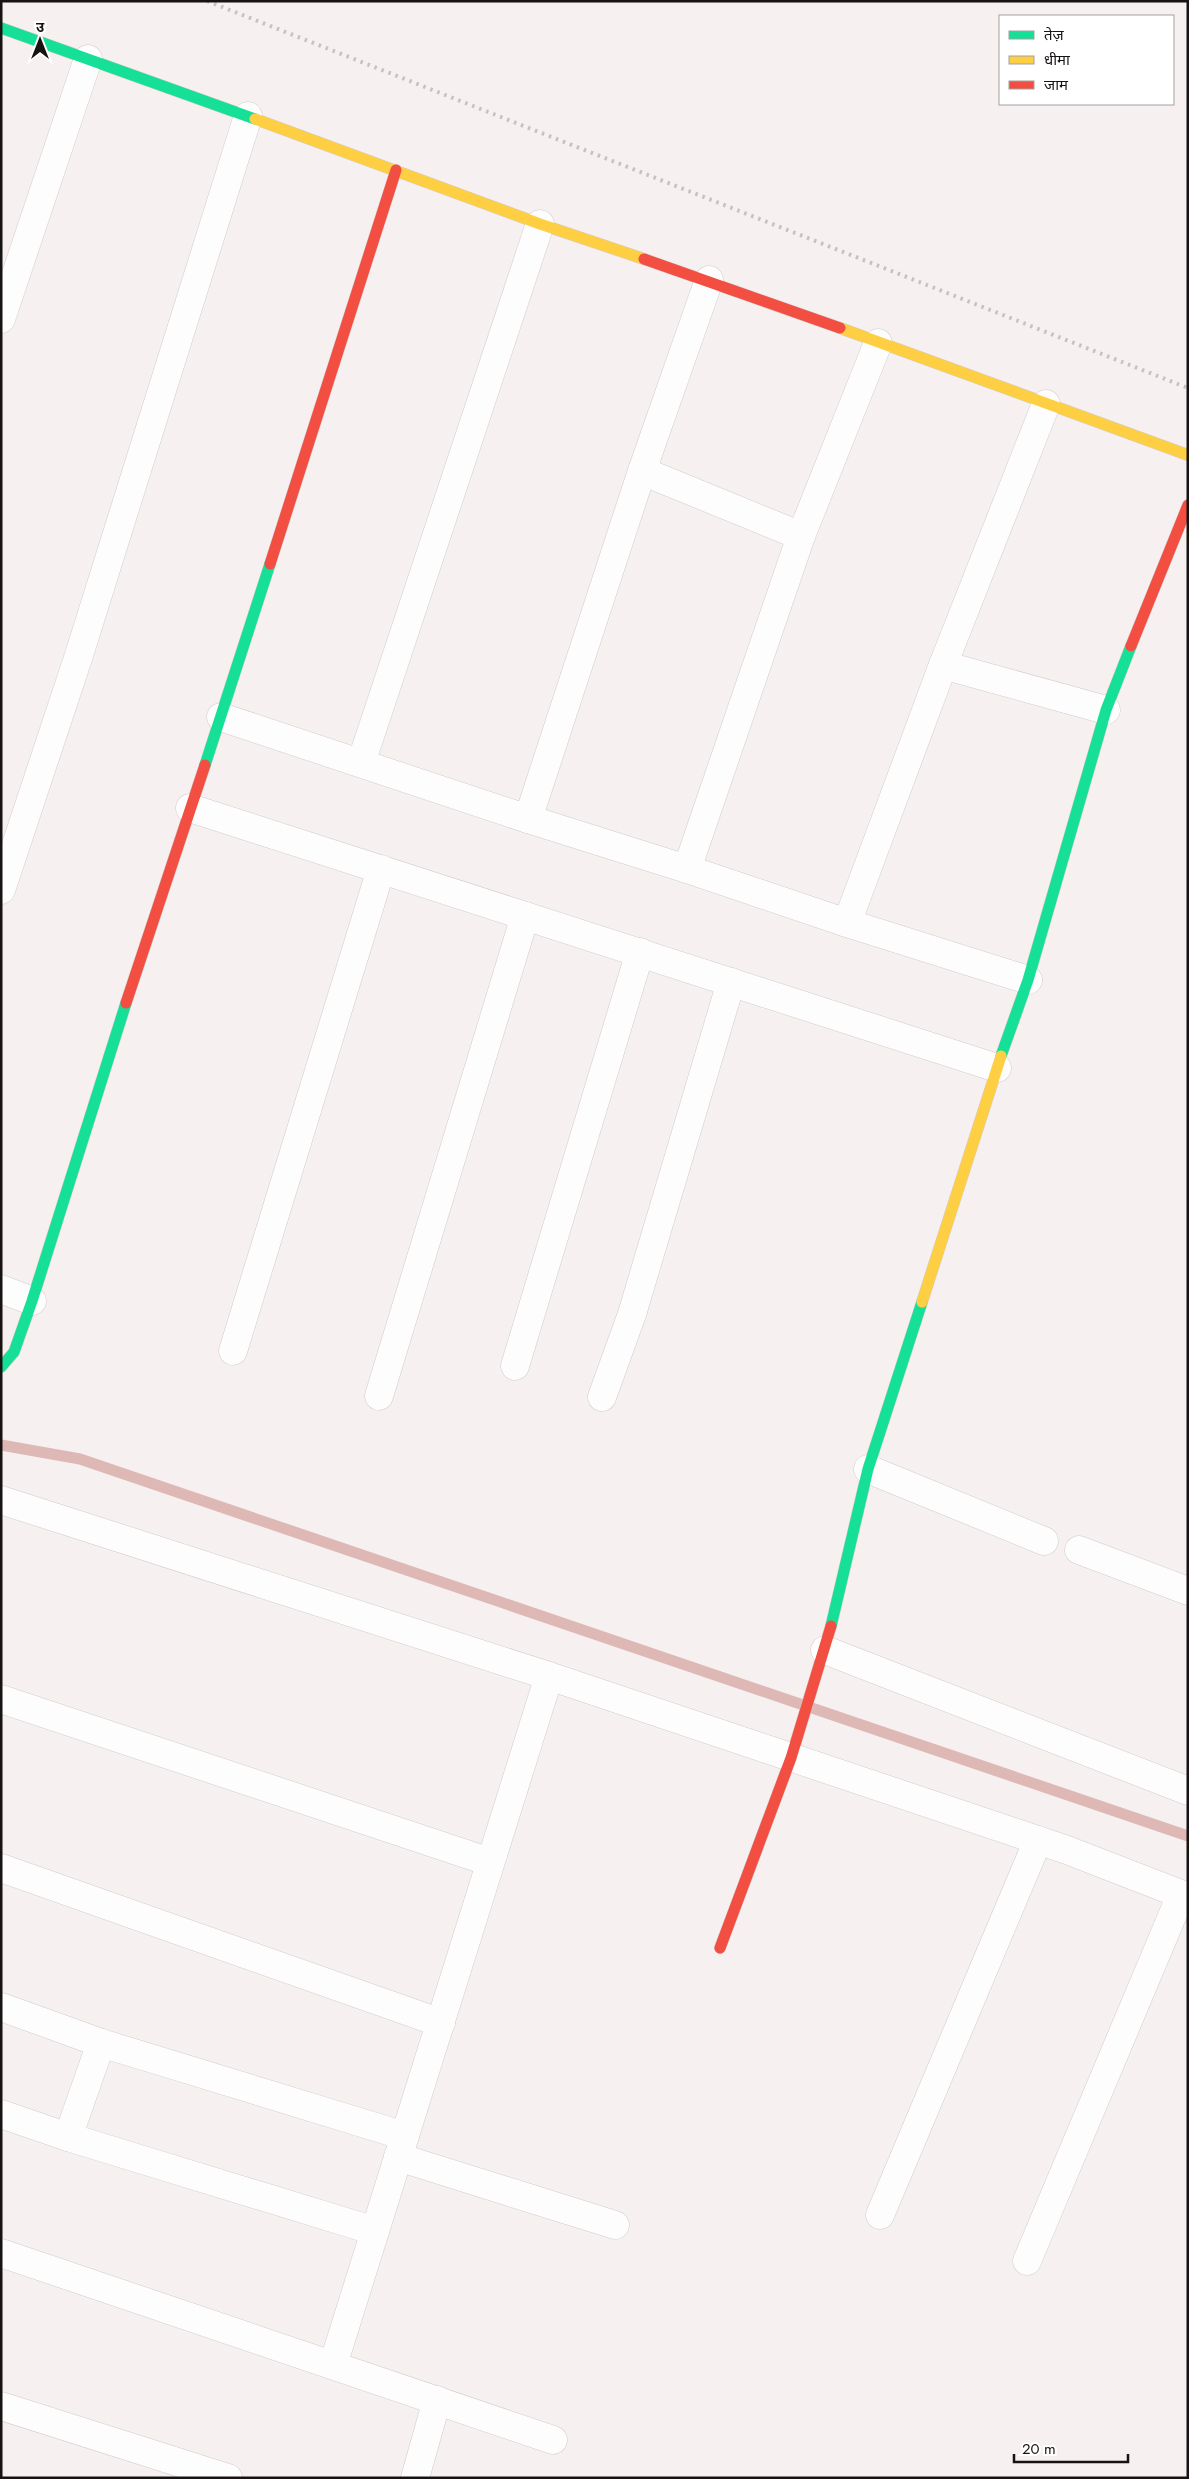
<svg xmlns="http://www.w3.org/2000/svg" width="1189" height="2479" font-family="Jost,'Noto Sans Devanagari',sans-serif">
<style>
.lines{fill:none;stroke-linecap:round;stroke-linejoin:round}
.stream{stroke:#deb8b5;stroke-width:11}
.street-casing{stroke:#d1cccb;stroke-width:29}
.fast-casing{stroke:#d1cccb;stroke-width:12}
.slow-casing{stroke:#d1cccb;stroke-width:12}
.jam-casing{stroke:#d1cccb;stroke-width:12}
.street{stroke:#fefdfd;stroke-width:28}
.fast{stroke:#16e098;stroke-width:11}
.slow{stroke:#ffcf43;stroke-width:11}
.jam{stroke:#f24e42;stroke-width:11}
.rail{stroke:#c4c2c2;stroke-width:4;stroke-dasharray:2.5 5;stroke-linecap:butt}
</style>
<rect width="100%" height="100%" fill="#f6f0f0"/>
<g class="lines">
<path class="stream" d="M1,1445l79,14 1108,377"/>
<g class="street-casing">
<g id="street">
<path d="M1,319l87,-260"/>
<path d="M642,471l159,65"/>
<path d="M943,665l163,45"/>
<path d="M221,717l307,102 159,50 160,54 181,57"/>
<path d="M361,763l179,-539"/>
<path d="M190,808l807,260"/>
<path d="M528,819l114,-348 67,-191"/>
<path d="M687,869l114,-333 77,-193"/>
<path d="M1,890l78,-235 169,-539"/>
<path d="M847,923l96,-258 103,-261"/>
<path d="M1,1289l31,12"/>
<path d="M233,1351l148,-482"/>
<path d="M515,1366l125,-414"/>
<path d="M379,1396l146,-480"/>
<path d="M602,1397l30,-83 99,-332"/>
<path d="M868,1469l176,72"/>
<path d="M1,1500l548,176 518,174 121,47"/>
<path d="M1079,1550l109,41"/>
<path d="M825,1650l363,141"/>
<path d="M1,1699l489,163"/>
<path d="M1,1868l440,155"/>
<path d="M1,2007l100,36 304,93"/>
<path d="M1,2114l67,23 307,94"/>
<path d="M68,2137l33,-94"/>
<path d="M398,2157l217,68"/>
<path d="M880,2215l158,-375"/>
<path d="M1,2253l552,187"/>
<path d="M1027,2261l154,-366"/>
<path d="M333,2365l216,-689"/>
<path d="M1,2406l227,72"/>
<path d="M415,2478l22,-78"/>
</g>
</g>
<g class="fast-casing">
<g id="fast">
<path d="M1,28l254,91"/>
<path d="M205,765l65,-201"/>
<path d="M1001,1056l27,-76 78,-270 25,-64"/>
<path d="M1,1367l13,-15 18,-51 94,-298"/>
<path d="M831,1626l37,-157 54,-167"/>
</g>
</g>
<g class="slow-casing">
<g id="slow">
<path d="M255,119l285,105 104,35"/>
<path d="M840,328l348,127"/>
<path d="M922,1302l79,-246"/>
</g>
</g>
<g class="jam-casing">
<g id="jam">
<path d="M644,259l196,69"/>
<path d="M270,564l126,-394"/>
<path d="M1131,646l57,-141"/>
<path d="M126,1003l79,-238"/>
<path d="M720,1948l71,-190 40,-132"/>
</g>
</g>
<use href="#street" class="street"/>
<use href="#fast" class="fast"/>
<use href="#slow" class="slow"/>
<use href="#jam" class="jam"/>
<path class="rail" d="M207,1l981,387"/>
</g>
<rect width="1189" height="2479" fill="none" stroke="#171312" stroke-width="5"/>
<rect x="999" y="15" width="175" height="90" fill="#ffffff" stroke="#a2a1a0"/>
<rect x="1009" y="31" width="25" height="8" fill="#16e098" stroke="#a2a1a0"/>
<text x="1044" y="40" font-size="15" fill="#171312">तेज़</text>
<rect x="1009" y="56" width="25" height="8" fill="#ffcf43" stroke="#a2a1a0"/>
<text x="1044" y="65" font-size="15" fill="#171312">धीमा</text>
<rect x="1009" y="81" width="25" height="8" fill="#f24e42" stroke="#a2a1a0"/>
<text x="1044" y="90" font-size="15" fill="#171312">जाम</text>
<g transform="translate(40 40)" stroke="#ffffff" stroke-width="4" paint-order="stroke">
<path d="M0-4L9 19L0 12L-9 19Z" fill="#171312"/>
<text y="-8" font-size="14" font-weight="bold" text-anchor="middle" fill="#171312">उ</text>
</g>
<path d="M1014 2454v8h114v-8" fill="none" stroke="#171312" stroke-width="2.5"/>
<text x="1022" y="2454" font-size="15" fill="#171312" stroke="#ffffff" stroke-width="4" paint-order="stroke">20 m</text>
</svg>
